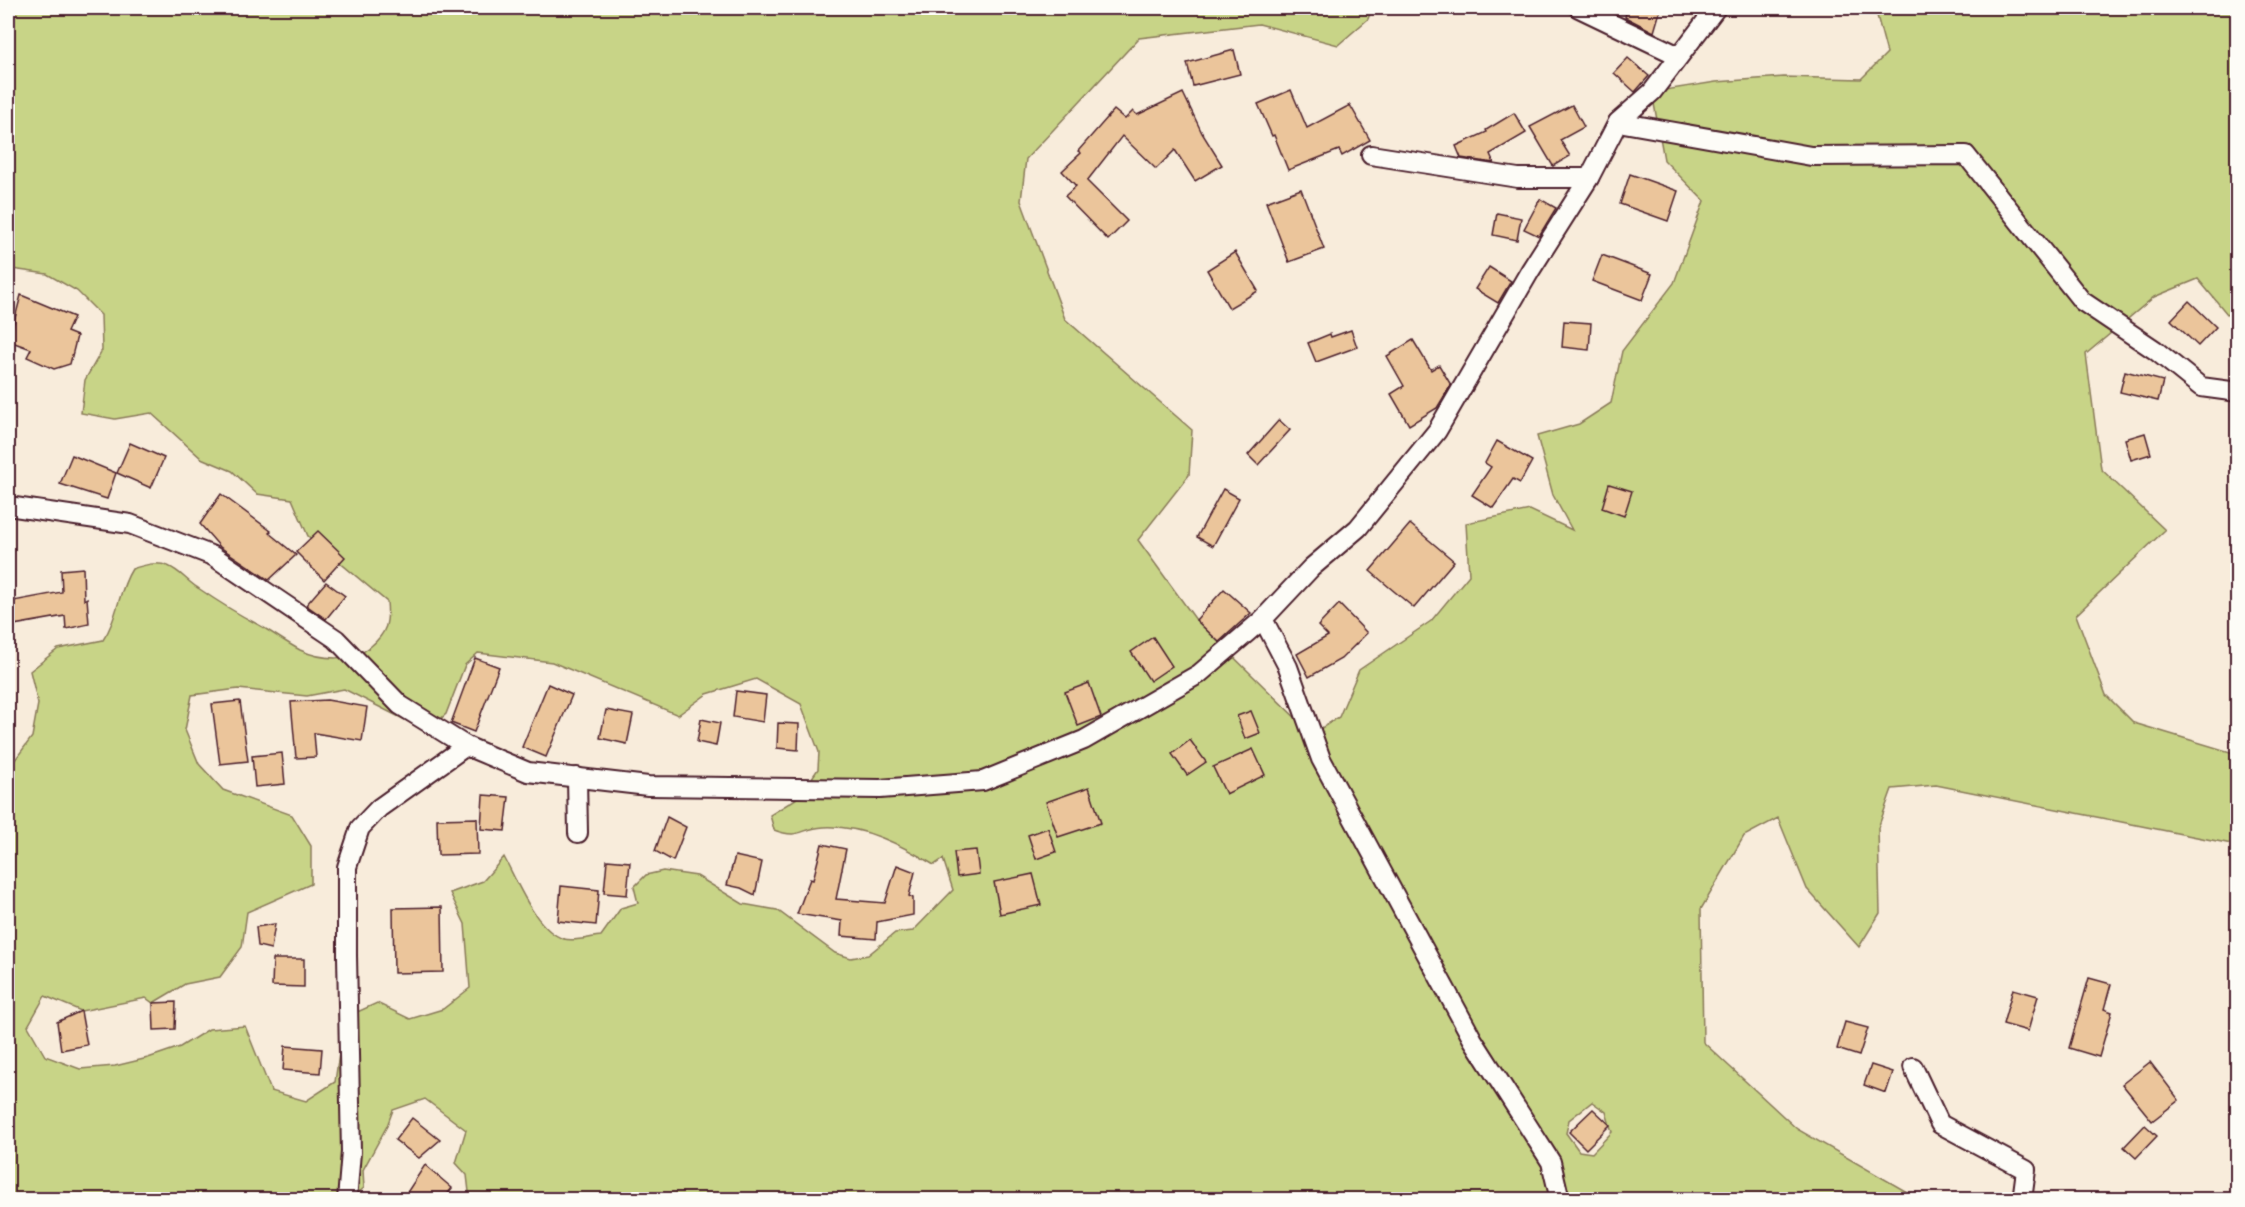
<svg xmlns="http://www.w3.org/2000/svg" width="2245" height="1207" font-family="Sriracha,sans-serif">
<style>
.green{fill:#c8d487;stroke:#897a59;stroke-width:1.5;fill-rule:evenodd}
.building{fill:#ebc59b;stroke:#4a1f2b;stroke-width:1.5}
.lines{fill:none;stroke-linecap:round;stroke-linejoin:round}
.street-casing{stroke:#4a1f2b;stroke-width:22}
.street{stroke:#fdfcf7;stroke-width:18}
</style>
<rect width="100%" height="100%" fill="#f8ecdb"/>
<filter id="ink" filterUnits="userSpaceOnUse"><feTurbulence type="fractalNoise" baseFrequency=".0167" numOctaves="2"/><feDisplacementMap in="SourceGraphic" scale="12" xChannelSelector="R" yChannelSelector="G"/><feConvolveMatrix kernelMatrix="1 2 1 2 8 2 1 2 1" color-interpolation-filters="sRGB"/></filter>
<g filter="url(#ink)">
<path class="green" d="M8,8h1364l-4,11 -30,26 -79,-21 -120,14 -113,121 -5,42 44,118 127,111 -3,45 -51,65 58,80 116,114 27,-17 20,-47 72,-49 38,-46 -3,-52 64,-13 42,20 -19,-35 -16,-59 42,-12 32,-21 11,-52 52,-68 30,-82 -40,-41 -12,-68 64,-10 68,-5 77,2 26,-26 -12,-45h355l8,11v139l-4,21 4,1 -1,146 -39,-47 -44,18 -68,57 15,115 64,61 -89,85 30,80 28,28 103,31v91l-301,-60 -44,4 -14,39 2,85 -21,34 -52,-58 -29,-71 -34,18 -43,73 2,133 94,87 110,63 2,7h-1448l8,-7 -2,-17 -11,-12 10,-33 -41,-31 -32,11 -6,16 -24,44 1,18 -14,11h-342v-433l4,-2 20,-27 6,-33 -8,-33 28,-22 45,-9c15,-22 15,-49 29,-71 12,-4 24,-8 36,-3 12,5 19,15 30,22 19,13 38,25 59,36 15,8 28,18 43,26 21,10 53,12 70,-3 17,-14 19,-25 17,-45l-79,-66 -16,-37 -35,-5 -25,-23 -31,-13 -50,-45 -36,6 -34,-6 4,-33 17,-30 -1,-35 -24,-24 -30,-17 -35,-5 -4,2zM478,653l74,9 126,53 29,-21 49,-15 45,25 18,48 -1,17 -19,28 -29,18 4,15c27,10 26,-2 50,-3 39,-2 78,18 110,38l9,-6 10,31 -40,41 -18,2 -27,22 -17,3 -16,-5 -58,-43 -34,-6 -46,-28 -34,-5 -17,4 -12,12 4,16 -17,5 -20,28c-11,1 -27,6 -37,3 -28,-8 -47,-58 -60,-82l-21,24 -33,12 15,31 5,64 -27,21 -33,10 -33,-16 -33,15 -9,64 -29,19 -35,-10 -26,-65 -36,3 -29,18 -32,11 -33,8 -35,3 -35,-13 -17,-30 17,-30 36,15 65,-13 7,5 32,-19 35,-7 22,-30 5,-35 64,-28v-38l-19,-31 -69,-25 -24,-26 -14,-34 7,-35 46,-6 69,7 37,-7 83,42 19,-17 19,-49zM1592,1102l14,10 6,20 -20,21 -13,-2 -13,-18 3,-13z"/>
<g class="building">
<path d="M1627,8h34l-7,24 -29,-15z"/>
<path d="M1234,50l6,24 -47,12 -6,-23z"/>
<path d="M1628,58l21,18 -14,16 -21,-19z"/>
<path d="M1291,90l16,38 43,-23 20,35 -28,16 -3,-6 -51,20 -14,-35 -2,1 -14,-32z"/>
<path d="M1183,93l19,40 20,32 -27,16 -20,-31 -19,19 -34,-33 -35,45 40,40 -19,19 -43,-44 11,-10 -14,-15 19,-18 -3,-2 36,-41 11,9 8,-8 4,4z"/>
<path d="M1572,105l12,22 -24,13 10,16 -17,10 -23,-39z"/>
<path d="M1514,113l12,20 -36,21 4,9 -33,-5 -5,-12 31,-14 -1,-2z"/>
<path d="M1630,174l48,17 -10,30 -48,-17z"/>
<path d="M1301,189l23,60 -35,13 -23,-60z"/>
<path d="M1540,199l16,9 -17,28 -15,-7z"/>
<path d="M1497,213l24,5 -4,22 -24,-5z"/>
<path d="M1235,252l23,39 -29,17 -22,-38z"/>
<path d="M1602,255l50,19 -10,26 -50,-19z"/>
<path d="M1489,267l22,14 -13,22 -23,-14z"/>
<path d="M21,295l53,22 -7,15 10,4 -7,28 -16,5 -27,-12 4,-8 -22,-8z"/>
<path d="M2189,301l27,26 -18,19 -27,-26z"/>
<path d="M1564,321l27,2 -2,27 -27,-3z"/>
<path d="M1351,330l6,17 -41,15 -8,-19 22,-9 1,3z"/>
<path d="M1413,340l18,30 8,-5 12,20 -14,23 -28,17 -18,-31 13,-8 -17,-30z"/>
<path d="M2125,371l38,10 -5,20 -38,-9z"/>
<path d="M1279,420l11,10 -32,35 -10,-10z"/>
<path d="M2145,433l6,21 -20,6 -6,-21z"/>
<path d="M1497,441l35,20 -12,22 -7,-4 -20,29 -21,-13 19,-28 -6,-4z"/>
<path d="M130,443l34,15 -13,30 -34,-15z"/>
<path d="M72,455l44,18 -9,26 -47,-15z"/>
<path d="M1609,484l23,7 -8,25 -22,-8z"/>
<path d="M1223,489l16,9 -26,48 -16,-9z"/>
<path d="M221,494l50,37 -2,2 27,22 -27,25 -49,-33 -20,-23z"/>
<path d="M1410,524l44,37 -40,47 -44,-37z"/>
<path d="M318,531l27,26 -21,23 -28,-28z"/>
<path d="M83,568l1,32 3,-2 2,26 -23,5 -1,-13 -57,10v-24l54,-10 -1,-22z"/>
<path d="M326,582l19,14 -19,23 -20,-14z"/>
<path d="M1224,589l27,24 -32,29 -23,-22z"/>
<path d="M1339,604l28,29 -26,26 -32,18 -12,-23 31,-18 -10,-10z"/>
<path d="M1153,637l19,29 -22,15 -19,-29z"/>
<path d="M475,658l24,9 -25,65 -23,-9z"/>
<path d="M1089,683l12,34 -23,9 -13,-34z"/>
<path d="M548,684l24,11 -26,62 -24,-10z"/>
<path d="M736,691l30,4 -3,27 -30,-5z"/>
<path d="M327,700l40,7 -5,34 -48,-8 2,24 -20,1 -5,-56z"/>
<path d="M240,701l8,60 -28,3 -8,-60z"/>
<path d="M606,710l27,5 -6,29 -27,-6z"/>
<path d="M1251,711l9,22 -15,6 -8,-23z"/>
<path d="M701,719l19,4 -4,23 -19,-4z"/>
<path d="M778,723l21,1 -1,26 -21,-2z"/>
<path d="M1190,740l16,22 -19,13 -15,-21z"/>
<path d="M1253,749l12,26 -39,19 -13,-27z"/>
<path d="M282,753l3,31 -30,3 -3,-31z"/>
<path d="M1089,787l12,36 -43,14 -12,-35z"/>
<path d="M483,795l26,2 -4,34 -24,-2z"/>
<path d="M667,817l19,10 -13,34 -18,-10z"/>
<path d="M477,818l1,36 -40,1 -1,-36z"/>
<path d="M1048,828l8,24 -20,7 -8,-24z"/>
<path d="M822,844l24,5 -10,50 49,4 12,-38 18,7 -6,24 4,2v17l-36,7 -1,17 -35,-3 1,-15 -45,-7 13,-35 3,1z"/>
<path d="M976,850l3,24 -22,3 -3,-25z"/>
<path d="M735,856l27,6 -7,33 -14,-7 -14,-3z"/>
<path d="M607,860l23,2 -3,33 -23,-2z"/>
<path d="M1033,874l8,31 -41,9 -6,-32z"/>
<path d="M561,886l38,4 -3,35 -38,-4z"/>
<path d="M442,907l1,65 -49,1 -1,-65z"/>
<path d="M275,924l-4,25 -13,-3 -2,-19z"/>
<path d="M273,959h31v28l-32,-1z"/>
<path d="M2089,978l22,6 -7,25 8,3 -13,45 -30,-9z"/>
<path d="M2013,989l25,7 -10,35 -25,-7z"/>
<path d="M176,1002l-1,27 -21,1 -1,-27z"/>
<path d="M81,1011l6,34 -26,5 -4,-28z"/>
<path d="M1845,1022l23,6 -9,28 -22,-7z"/>
<path d="M285,1046l37,3 -2,24 -37,-3z"/>
<path d="M2150,1062l29,38 -27,21 -30,-37z"/>
<path d="M1871,1065l22,7 -7,21 -22,-8z"/>
<path d="M1593,1109l17,16 -24,24 -17,-17z"/>
<path d="M412,1118l28,22 -21,18 -24,-18z"/>
<path d="M2145,1125l12,11 -21,22 -12,-11z"/>
<path d="M425,1165l27,23 -9,12h-41z"/>
</g>
<g class="lines">
<g class="street-casing">
<g id="street">
<path d="M1579,8l100,48"/>
<path d="M1618,122l193,34 155,-1 116,146 73,49 46,37 37,5"/>
<path d="M1371,155l147,23h71"/>
<path d="M8,506l122,18 83,32 123,83 64,66 66,41 62,26 120,14 232,3 103,-8 101,-41 115,-66 64,-55 48,-51 47,-40 79,-97 93,-160 59,-93 29,-56 34,-30 64,-84"/>
<path d="M1263,619l25,48 33,92 152,281 78,122 9,38"/>
<path d="M577,777l1,56"/>
<path d="M1913,1067l27,57 86,46 -4,30"/>
<path d="M347,1200l4,-48 -4,-196v-89l13,-39 19,-20 87,-62"/>
</g>
</g>
<use href="#street" class="street"/>
</g>
</g>
<rect width="2245" height="1207" fill="none" stroke="#fdfcf7" stroke-width="30"/>
<rect x="15" y="15" width="2215" height="1177" fill="none" stroke="#4a1f2b" stroke-width="2" filter="url(#ink)"/>
</svg>
